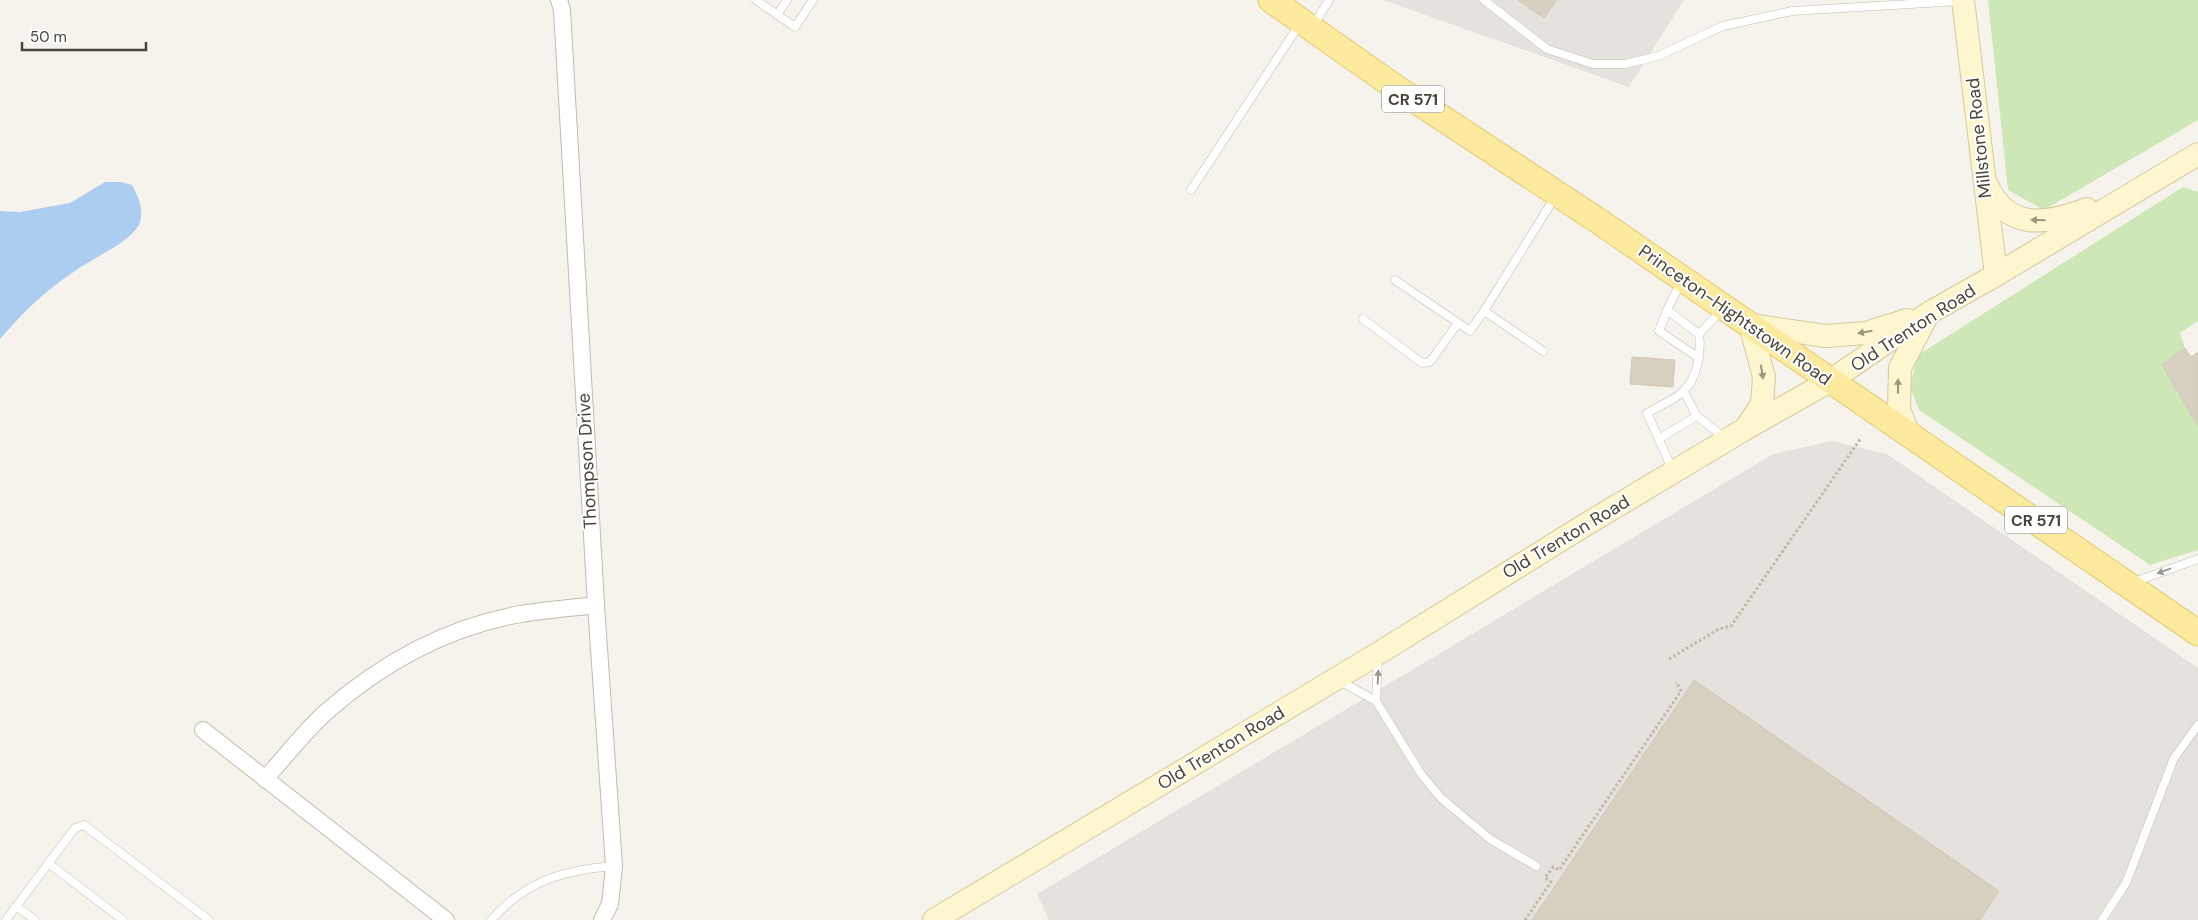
<svg xmlns="http://www.w3.org/2000/svg" width="2198" height="920" font-family="'DM Sans',sans-serif">
<style>
.industrial{fill:#e5e2dd}
.green{fill:#cde8b6}
.water{fill:#aacdf0}
.building{fill:#d7d0c1;stroke:#d2c9b4}
.lines{fill:none;stroke-linecap:round;stroke-linejoin:round}
.lane-casing{stroke:#c1bcae;stroke-width:9}
.street-casing{stroke:#c1bcae;stroke-width:18}
.secondary-casing{stroke:#d4ca9c;stroke-width:24}
.primary-casing{stroke:#e3c96d;stroke-width:27}
.path{stroke:#c3b9a0;stroke-width:3;stroke-dasharray:2.5 2.5;stroke-linecap:butt}
.lane{stroke:#fff;stroke-width:8}
.street{stroke:#fff;stroke-width:16}
.secondary{stroke:#fef6ce;stroke-width:22}
.primary{stroke:#fcea9e;stroke-width:25}
.oneway{fill:#9b957c}
.oneway2{fill:#9b9992}
.labels{text-anchor:middle;stroke-width:4;stroke-linejoin:round;paint-order:stroke}
.shield{fill:#fff;stroke:#807d74;stroke-width:1}
.shield-label{font-size:16px;font-weight:bold;fill:#4a4539}
.street-label{font-size:18px;fill:#4a4539;stroke:#fff}
</style>
<rect width="100%" height="100%" fill="#f6f3ec"/>
<g class="industrial">
<path d="M1383,0h301l-55,87z"/>
<path d="M1832,441l55,13 311,214v252h-1149l-12,-26 736,-440z"/>
</g>
<g class="green">
<path d="M1988,0h210v120l-154,90 -36,-20z"/>
<path d="M2183,187l15,5v129l-18,12 5,15 -23,17 36,61v124l-48,15 -231,-155 -9,-23 8,-32z"/>
</g>
<path class="water" d="M105,182h16l11,3c6,11 12,24 8,37 -4,12 -23,24 -34,30 -46,26 -71,47 -106,87v-128l20,1 50,-9z"/>
<g class="building">
<path d="M1518,0h39l-13,18z"/>
<path d="M2185,348l6,9 7,-5v74l-36,-61z"/>
<path d="M1632,357l43,3 -2,27 -43,-3z"/>
<path d="M1694,680l305,211 -19,29h-448z"/>
</g>
<g class="lines">
<g class="lane-casing">
<g id="lane">
<path d="M756,0l39,27 18,-27"/>
<path d="M1484,0l63,49 46,15h32l33,-8 65,-30 69,-15 169,-10"/>
<path d="M777,15l10,-15"/>
<path d="M1313,26l16,-26"/>
<path d="M1191,190l108,-165"/>
<path d="M1395,280l75,51 14,-20"/>
<path d="M1667,310l-8,21 40,27"/>
<path d="M1363,319l59,44 8,-1 28,-39"/>
<path d="M1699,334l23,-24"/>
<path d="M1543,351l-59,-40 71,-114"/>
<path d="M1684,392l13,24"/>
<path d="M1660,438l37,-22 29,23"/>
<path d="M1673,471l-26,-58c25,-14 43,-18 50,-47 2,-12 4,-21 2,-32l-32,-24 14,-28"/>
<path d="M2134,582l64,-23"/>
<path d="M1340,681l36,20 45,73 20,24 49,41 46,27"/>
<path d="M1376,701l2,-43"/>
<path d="M48,863l75,57"/>
<path d="M16,906l19,14"/>
<path d="M6,920l69,-92 9,-3 125,95"/>
<path d="M491,920c35,-39 72,-50 123,-54"/>
<path d="M2102,920l24,-37 48,-125 24,-33"/>
</g>
</g>
<g class="street-casing">
<g id="street">
<path d="M559,0l3,10 34,595 18,261 -4,38 -8,16"/>
<path d="M203,730l243,190"/>
<path d="M265,779c20,-22 39,-47 61,-67 56,-49 121,-85 195,-98 24,-4 50,-6 75,-9"/>
</g>
</g>
<g class="secondary-casing">
<g id="secondary">
<path d="M1963,0l33,275"/>
<path d="M1986,183c21,48 59,42 101,26"/>
<path d="M1746,428l16,-24 2,-27 -14,-52 76,11 40,-3 41,-13"/>
<path d="M1908,433l-9,-24 1,-41 27,-52"/>
<path d="M934,920l445,-267 206,-128 160,-96 85,-48 99,-68 67,-38 202,-121"/>
</g>
</g>
<g class="primary-casing">
<path id="primary" d="M1271,0l124,87 202,133 601,413"/>
</g>
<g class="path">
<path d="M1669,659l50,-30 12,-3 130,-188"/>
<path d="M1525,920l26,-38 -6,-4 8,-11 6,3 122,-179 -5,-9"/>
</g>
<use href="#lane" class="lane"/>
<use href="#street" class="street"/>
<use href="#secondary" class="secondary"/>
<use href="#primary" class="primary"/>
</g>
<defs><path id="oneway-solid" d="M-6-.8H1V-3.2L6.5 0L1 3.2V.8H-6Z" transform="scale(1.25)"/></defs>
<g class="oneway">
<use href="#oneway-solid" transform="translate(2038 220) rotate(-179)"/>
<use href="#oneway-solid" transform="translate(1865 332) rotate(170)"/>
<use href="#oneway-solid" transform="translate(1762 372) rotate(81)"/>
<use href="#oneway-solid" transform="translate(1898 386) rotate(-90)"/>
</g>
<g class="oneway2">
<use href="#oneway-solid" transform="translate(2164 571) rotate(160)"/>
<use href="#oneway-solid" transform="translate(1378 677) rotate(-87)"/>
</g>
<g class="labels">
<g class="shield">
<rect x="1382" y="85.5" width="62" height="27" rx="4"/>
<rect x="2005" y="506.5" width="62" height="27" rx="4"/>
</g>
<g class="shield-label">
<text x="1413" y="105">CR 571</text>
<text x="2036" y="526">CR 571</text>
</g>
<g class="street-label">
<text transform="translate(1979 138) rotate(-96)" y="6">Millstone Road</text>
<text transform="translate(1735 315) rotate(35)" y="6">Princeton-Hightstown Road</text>
<text transform="translate(1913 328) rotate(-33)" y="6">Old Trenton Road</text>
<text transform="translate(587 461) rotate(-93)" y="6">Thompson Drive</text>
<text transform="translate(1566 537) rotate(-31)" y="6">Old Trenton Road</text>
<text transform="translate(1221 748) rotate(-31)" y="6">Old Trenton Road</text>
</g>
</g>
<path d="M22 42v8h124v-8" fill="none" stroke="#4a4539" stroke-width="2.5"/>
<text x="30" y="42" font-size="15" fill="#4a4539" stroke="#ffffff" stroke-width="4" paint-order="stroke">50 m</text>
</svg>
